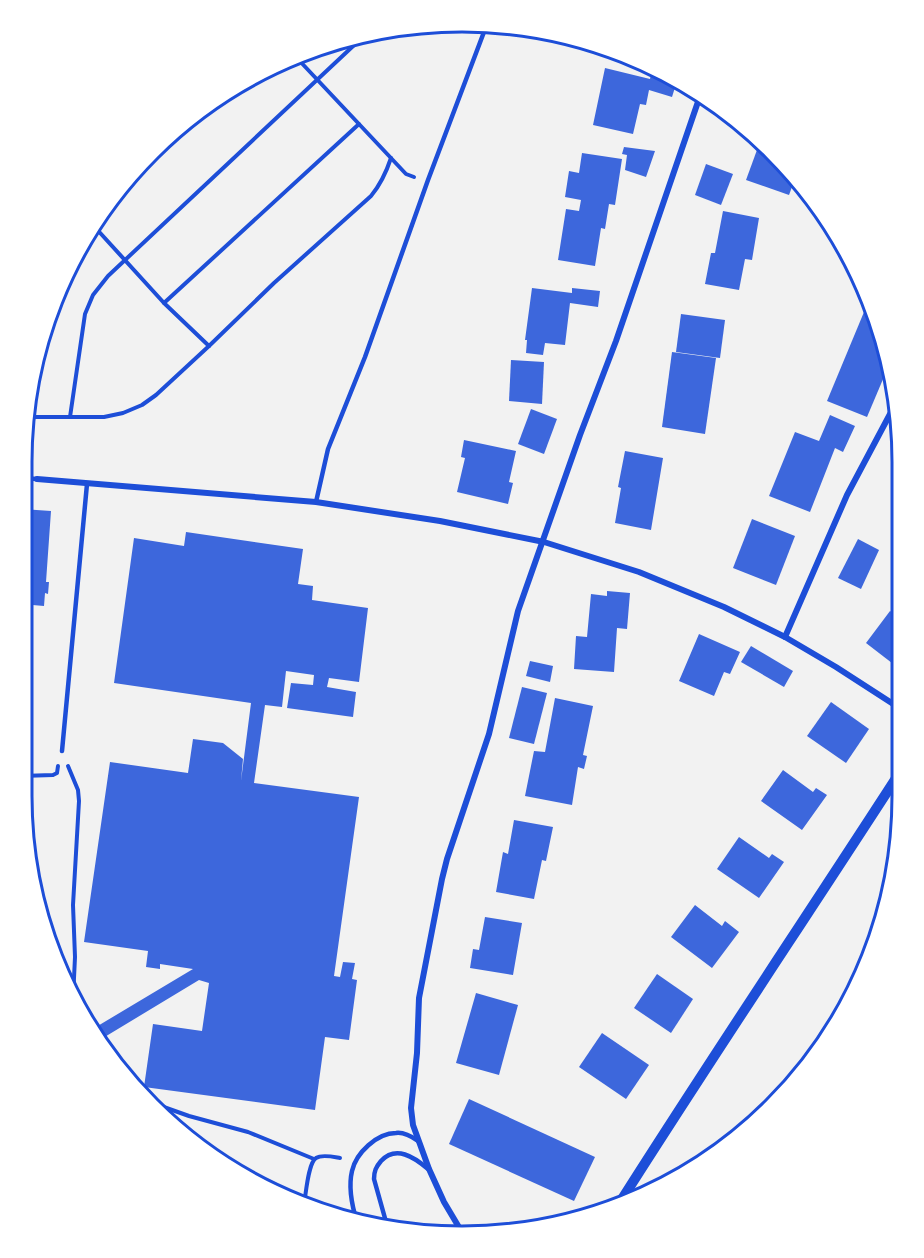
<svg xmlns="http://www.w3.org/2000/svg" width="924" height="1258" font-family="'IBM Plex Serif',serif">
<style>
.building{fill:#3d67dc}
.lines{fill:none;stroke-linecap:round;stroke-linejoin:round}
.path{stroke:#1d4ed8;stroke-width:4}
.service{stroke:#1d4ed8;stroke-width:4.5}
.minor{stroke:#1d4ed8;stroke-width:6}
.tertiary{stroke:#1d4ed8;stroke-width:10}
.rim{fill:none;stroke:#1d4ed8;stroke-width:3}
</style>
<rect width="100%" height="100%" fill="#f2f2f2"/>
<g class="building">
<path d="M605,68l45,11 1,-5 26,7 -5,16 -23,-7 -3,15 -6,-1 -7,30 -40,-9z"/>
<path d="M761,139l35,37 -7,19 -43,-15z"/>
<path d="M624,147l31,4 -9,26 -21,-7 2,-15 -5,-1z"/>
<path d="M582,153l40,6 -7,46 -6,-1 -4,25 -4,-1 -6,38 -37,-6 8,-51 13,2 2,-11 -16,-3 4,-26 10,2z"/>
<path d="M706,164l27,10 -12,31 -26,-10z"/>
<path d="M723,211l36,7 -7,42 -7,-1 -6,31 -34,-6 6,-31h4z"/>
<path d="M532,288l40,5v-5l28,3 -2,16 -28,-4 -5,42 -20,-2 -2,12 -17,-2 1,-13h-2z"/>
<path d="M864,312l12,5 13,48 -22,52 -40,-16z"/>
<path d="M681,314l44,6 -5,38 -44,-6z"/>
<path d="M672,352l44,6 -11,76 -43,-7z"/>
<path d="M511,360l33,2 -2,42 -33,-3z"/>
<path d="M531,409l26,10 -13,35 -26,-10z"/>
<path d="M830,415l25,11 -12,26 -8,-4 -25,64 -41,-16 26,-64 24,9z"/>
<path d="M464,440l52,11 -7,31 4,1 -5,21 -51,-12 8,-34 -4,-1z"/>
<path d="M625,451l38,7 -12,72 -36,-7 6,-35 -3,-1z"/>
<path d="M22,509l29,2 -5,71h3l-1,12 -3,-1 -1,13 -23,-2z"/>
<path d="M752,519l43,17 -19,49 -43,-17z"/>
<path d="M186,532l117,17 -5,35 15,2 -1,14 56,8 -9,74 -30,-4 -2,9 29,5 -3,25 -66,-9 4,-25 22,2 1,-10 -28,-4 -4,36 -17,-2 -11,78 105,14 -25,179 6,1 3,-15 12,1 -3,16 5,1 -8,60 -24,-3 -10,73 -171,-23 9,-63 49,7 7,-48 -10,-3 -96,58 -4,4 -12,-16 9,1 97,-58 -33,-5v5l-14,-2 2,-16 -64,-9 26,-180 78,11 5,-34 30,4 20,16 -2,22 10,-78 -137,-20 20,-145 50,8z"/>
<path d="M858,539l21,11 -18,39 -23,-11z"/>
<path d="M607,591l23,2 -3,36 -10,-1 -3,44 -40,-3 2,-33 11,1 4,-43 16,2z"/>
<path d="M890,611l11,7v52l-35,-27z"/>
<path d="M699,634l41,18 -10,22 -6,-2 -10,24 -35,-15z"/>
<path d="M751,646l42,25 -9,16 -43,-25z"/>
<path d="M21,647h8l-5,51h-3z"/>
<path d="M530,661l23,5 -3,16 -24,-6z"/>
<path d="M522,687l25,6 -13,51 -25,-6z"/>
<path d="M555,698l38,8 -10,49 4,1 -3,13 -6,-2 -6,38 -47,-9 9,-45 11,1z"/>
<path d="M831,702l38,27 -23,34 -39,-27z"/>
<path d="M783,770l30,22 3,-4 11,7 -25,35 -41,-29z"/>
<path d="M514,820l39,7 -7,34 -4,-1 -8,39 -38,-7 7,-40 5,2z"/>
<path d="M739,837l30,21 3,-4 12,8 -25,36 -42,-29z"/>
<path d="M695,905l27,21 3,-5 14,11 -27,36 -41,-31z"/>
<path d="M485,917l37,6 -9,52 -43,-7 3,-19 6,1z"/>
<path d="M657,974l36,25 -22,34 -37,-25z"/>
<path d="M476,993l42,12 -19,70 -43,-12z"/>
<path d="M602,1033l47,32 -23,34 -47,-32z"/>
<path d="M469,1099l126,58 -21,44 -125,-57z"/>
</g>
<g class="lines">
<g class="path">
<path d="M295,56l111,118 8,3"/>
<path d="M92,224l72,79 45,43"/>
<path d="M164,303l195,-179"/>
<path d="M25,417h79l19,-4 19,-8 14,-10 53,-49 65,-63 97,-87c10,-12 15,-23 20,-38"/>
<path d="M70,417l15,-103 8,-19 15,-19 259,-243"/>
<path d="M68,766l10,24 1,11 -6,104 2,52 -2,42"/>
<path d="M21,776l32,-1 4,-2 1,-7"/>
<path d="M144,1100l45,16 59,16 66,27"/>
<path d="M304,1204c2,-10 4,-41 12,-46 6,-4 18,-1 24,0"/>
</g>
<g class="service">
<path d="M22,478l15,1"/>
<path d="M316,502l12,-53 37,-92 63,-177 59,-156"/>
<path d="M62,751l25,-267"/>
<path d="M357,1222c-5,-16 -9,-34 -5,-51 4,-18 25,-38 44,-38 8,-1 15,3 22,8"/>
<path d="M388,1229l-14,-50c0,-8 2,-12 7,-18 15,-16 33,-4 47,8"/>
</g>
<g class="minor">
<path d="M37,479l279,23 124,19 104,21 95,30 85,35 61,30 51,30 65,42"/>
<path d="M785,637l62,-142 51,-96"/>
<path d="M463,1234l-19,-32 -15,-33 -16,-44 -2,-17 6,-55 2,-55 23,-119 5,-20 42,-125 29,-123 62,-176 36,-94 85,-248"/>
</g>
<path class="tertiary" d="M617,1207c93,-147 190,-291 285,-438"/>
</g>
<path d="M0 0H924V1258H0ZM462 32H462A430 430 0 0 1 892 462V796A430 430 0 0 1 462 1226H462A430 430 0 0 1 32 796V462A430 430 0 0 1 462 32Z" fill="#fff" fill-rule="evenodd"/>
<path class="rim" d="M462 32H462A430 430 0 0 1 892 462V796A430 430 0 0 1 462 1226H462A430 430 0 0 1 32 796V462A430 430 0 0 1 462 32Z"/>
</svg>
